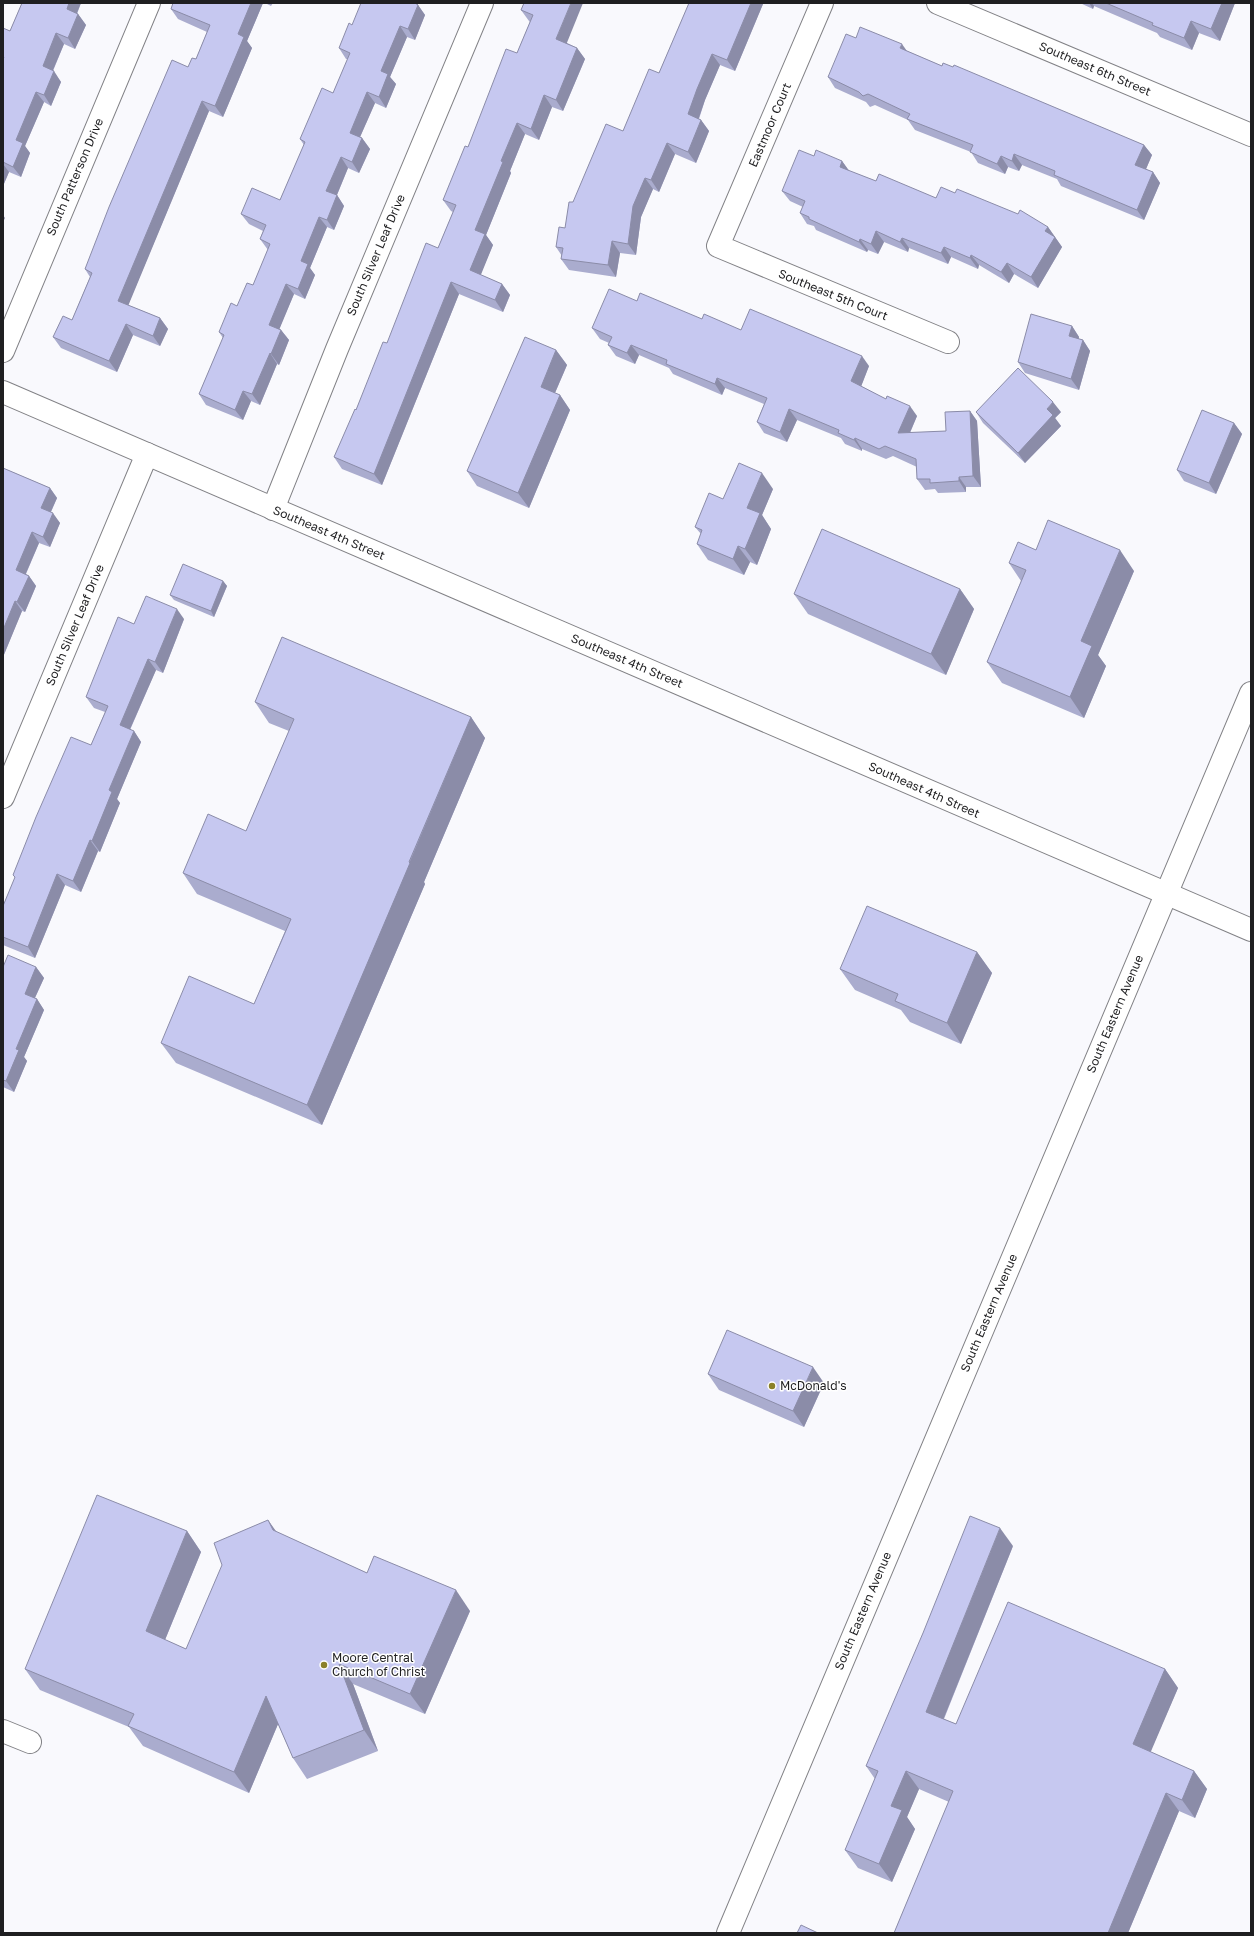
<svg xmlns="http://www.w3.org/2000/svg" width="1254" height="1936" font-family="'Golos Text',sans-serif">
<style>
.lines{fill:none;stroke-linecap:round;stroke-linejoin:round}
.street-casing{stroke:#828286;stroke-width:24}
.secondary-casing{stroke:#828286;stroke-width:24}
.street{stroke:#fff;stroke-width:22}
.secondary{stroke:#fff;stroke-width:22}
.wall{fill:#aaacce}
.shaded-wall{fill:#8b8ca8}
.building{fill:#c6c8f0;stroke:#8b8ca8}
.poi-dot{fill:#8b8128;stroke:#fff;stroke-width:1.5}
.labels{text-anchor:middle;stroke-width:3;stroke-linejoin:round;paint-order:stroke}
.street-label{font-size:12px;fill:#1f1f21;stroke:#fff}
.poi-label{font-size:12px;fill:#1f1f21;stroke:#fff;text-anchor:start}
</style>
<rect width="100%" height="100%" fill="#f9f9fd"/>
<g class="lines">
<g class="street-casing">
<g id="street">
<path d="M822,3l-104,243 230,96"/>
<path d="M938,3l313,132"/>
<path d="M3,351l146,-348"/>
<path d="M273,509l64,-160 145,-346"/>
<path d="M3,797l144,-343"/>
<path d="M3,1731l27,11"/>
</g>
</g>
<g class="secondary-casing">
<g id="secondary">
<path d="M3,392l1248,538"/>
<path d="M728,1933l523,-1240"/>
</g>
</g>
<use href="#street" class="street"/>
<use href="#secondary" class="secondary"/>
</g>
<g class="wall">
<path d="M22,3h59l-4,11h1l8,11 -11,24 -11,-5 -11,27 8,11 -10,24 -7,-4 -19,44 5,7 -9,24 -12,-5 -6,14v-158l7,3z"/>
<path d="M173,3h90l-16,38 5,7 -29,69 -14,-6 -81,194 32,13 8,11 -8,17 -27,-11 -16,37 -56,-24 -8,-11 19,-17 18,-43 -5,-8 103,-202 8,-8 11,-27 -29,-13 -7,-10z"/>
<path d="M265,3h8l-2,3z"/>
<path d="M524,3l43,40 10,5 8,11 -22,52 -11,-4 -13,33 -14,-6 -15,37 1,2 -25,62 7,10 -13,30 22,9 8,11 -7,17 -44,-18 -77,191 -40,-16 -8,-12 53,-114 51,-95 15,-36 -2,-1 -8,-11 25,-53 49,-94 13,-31 -1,-1 -8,-11z"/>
<path d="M688,3h74l1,1 -28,67 -15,-6 -15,35 -6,19 2,1 8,11 -13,32 -21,-9 -16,38 -6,-3 -12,28 -5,38 -16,-2 -4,24 -47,-7 -8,-11 1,-3 -6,-9 9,-19 8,-26 50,-71 36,-58 30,-69z"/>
<path d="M1080,3h155l-15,38 -21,-8 -7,17 -32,-13 -3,-4 -63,-27 -1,3z"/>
<path d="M417,4l1,1 7,10 -10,25 -8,-3 -17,40 6,7 -10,24 -11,-5 -15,34 2,1 8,11 -11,24 -11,-5 -11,27 7,11 -10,24 -7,-3 -17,41 5,7 -10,24 -11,-5 -15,35 2,1 8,10 -10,25 -2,-1 -17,41 -9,-4 -8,19 -37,-15 -7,-11 24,-56 -4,-6 18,-26 16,-21 15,-35 -8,-11 3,-8 -14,-7 -8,-10 39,-14 24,-55 -4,-6 33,-46 15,-34h-2l-7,-11 13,-23z"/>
<path d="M856,38l51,13 35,15 202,79 8,10 -6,14 7,3 7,11 -16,37 -83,-34 -4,-7 -35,-14 -3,6 -11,-4 -3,7 -27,-11 -7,-11 -56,-22 -7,-10 -33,-15 -5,2 -4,-5 -31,-14 -7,-11z"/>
<path d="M814,156l28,5 7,10 27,10 60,17 19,-5 93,34 14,20 -24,41 -24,-14 -5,9 -30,-18 -1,4 -27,-12 -3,7 -39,-16 -1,4 -24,-10 -6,12 -10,-4 -1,2 -51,-22 -2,-4 -7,-2 -7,-11 3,-6 -13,-6 -8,-10z"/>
<path d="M637,301l232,65 -8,20 56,30 -7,17 36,-2 24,-20 7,10 4,66h-15v5l-28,1 -3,-4 -10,1 -8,-11v-12l-24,-11 -7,3 -24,-10v2l-17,-7 -4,-6 -44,-18 -10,22 -23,-9 -7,-11 7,-18 -39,-16 -3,7 -49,-21 -4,-6 -30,-13 -4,9 -19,-8 -8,-11 1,-2 -9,-4 -8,-11z"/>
<path d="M1072,326l7,11v2l4,1 7,11 -11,39 -54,-17 -7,-11z"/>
<path d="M556,350l11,15 -12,28 5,2 10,15 -41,98 -52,-22 -10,-15z"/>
<path d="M976,412h85l-6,6 6,8 -36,37 -42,-40z"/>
<path d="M1234,423l8,11 -26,60 -32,-13 -7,-11z"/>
<path d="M3,468l47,20 7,10 -6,14 9,11 -10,24 -11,-4 -13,31 3,2 7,10 -11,26 -3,-1 -19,46z"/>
<path d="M773,489l-11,26 9,14 -14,36 -7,-3 -6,13 -36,-15 -11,-16 4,-10 -6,-7 28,-28z"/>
<path d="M1036,550l98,21 -36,84 8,11 -22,52 -82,-35 -15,-21 34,-81 -12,-18z"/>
<path d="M223,581l4,5 -13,31 -40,-17 -4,-5z"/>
<path d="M960,589l14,20 -28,66 -138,-61 -14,-20z"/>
<path d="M184,619l-21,54 -7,-3 -26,60 4,1 7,11 -24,57 3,4 -20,49 -2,-1 -17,41 -16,-7 -30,73 -32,-13v-39l12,-28 -2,-3 78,-130 14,-33 -11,-4 -8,-11 48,-73z"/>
<path d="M255,702l216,15 14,21 -61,144 1,2 -103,241 -146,-62 -15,-20 93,-39 31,-73 -88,-37 -14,-21 63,-42 43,-100 -20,-8z"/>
<path d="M977,952l15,21 -31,71 -51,-22 -9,-12 -46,-20 -15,-21z"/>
<path d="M3,967h33l8,11 -9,20 2,1 7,11 -20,47 3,4 -13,31 -11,-5z"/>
<path d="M708,1374l116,9 -20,44 -85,-37z"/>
<path d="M268,1520l8,12 91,41 103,38 -45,103 -72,-30 25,67 -71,28 -14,-21 -15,-34 -29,69 -106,-47 -14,-19 -89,-37 -15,-21 162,-138 14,21 -36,88 21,9z"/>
<path d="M1013,1546l-69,173 12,5 209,-55 13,19 -28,64 44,19 13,18 -12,29 -16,-7 -51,122h-234l55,-131 -30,-13 -12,28 8,12 -23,53 -34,-14 -13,-18 30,-71 -9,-13z"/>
</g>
<g class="shaded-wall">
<path d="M69,3h12l-7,17 -7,-11z"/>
<path d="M251,3h12l-16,38 5,7 -29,69 -8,-11 23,-72z"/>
<path d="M571,3h12l-19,47 -8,-11z"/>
<path d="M751,3h11l1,1 -28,67 -8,-11z"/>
<path d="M1089,3h3l2,3 -1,3z"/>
<path d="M1222,3h13l-15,38 -9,-12z"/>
<path d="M418,5l7,10 -10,25 -7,-11z"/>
<path d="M78,14l8,11 -11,24 -7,-11z"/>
<path d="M1191,21l8,12 -7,17 -8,-12z"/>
<path d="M400,26l7,11 -17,40 6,7 -10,24 -7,-11 2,-26z"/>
<path d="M56,33l8,11 -14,33 -7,-11z"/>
<path d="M902,44l7,10 -9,-6z"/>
<path d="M577,48l8,11 -22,52 -7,-11z"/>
<path d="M712,54l8,11 -15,35 -9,26 -8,-12 9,-25z"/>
<path d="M54,71l7,11 -10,24 -7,-11z"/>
<path d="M36,92l8,10 -19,44 5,7 -9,24 -8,-10 3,-27z"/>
<path d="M367,92l8,11 -18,41 -7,-11z"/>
<path d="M544,95l8,12 -13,33 -8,-11z"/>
<path d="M202,101l7,10 -83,200 -8,-10z"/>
<path d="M701,120l8,11 -13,32 -8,-11z"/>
<path d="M517,123l8,11 -15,37 1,2 -25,62 7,10 -15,37 -8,-12 5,-40 26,-69z"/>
<path d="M362,138l8,11 -11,24 -7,-11z"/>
<path d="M667,143l8,11 -16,38 -8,-12z"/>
<path d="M1144,145l8,10 -9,21 -8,-11z"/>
<path d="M1014,154l8,11 -3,6 -7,-10z"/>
<path d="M1001,156l7,11 -3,7 -8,-10z"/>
<path d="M341,157l7,11 -14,34 -8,-11z"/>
<path d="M842,161l8,11 -10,-5z"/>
<path d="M3,164l6,8 -6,14z"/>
<path d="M1153,172l7,11 -16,37 -7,-10z"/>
<path d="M645,178l8,11 -12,28 -5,38 -8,-11 5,-38z"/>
<path d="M337,195l7,11 -10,24 -7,-10z"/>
<path d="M3,215l2,3 -2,4z"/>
<path d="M319,217l8,10 -17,41 5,7 -10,24 -7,-10 3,-28z"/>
<path d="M1048,227l14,20 -24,41 -7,-11 14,-46z"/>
<path d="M876,231l8,11 -6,12 -7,-10z"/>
<path d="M902,238l7,10 -1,4 -8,-10z"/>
<path d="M860,239l8,11 -1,2 -8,-10z"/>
<path d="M612,241l8,12 -4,24 -8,-12z"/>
<path d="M944,247l7,10 -3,7 -7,-11z"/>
<path d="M971,255l8,10 -1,4 -8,-11z"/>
<path d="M1007,263l7,11 -5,9 -8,-11z"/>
<path d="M451,282l8,12 -77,191 -8,-11z"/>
<path d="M286,284l8,10 -17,41 -8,-10z"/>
<path d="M502,284l8,11 -7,17 -8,-12z"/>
<path d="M160,318l8,11 -8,17 -7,-10z"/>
<path d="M126,324l7,11 -16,37 -8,-11z"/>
<path d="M1072,326l7,11 -3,9 -7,-10z"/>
<path d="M281,330l8,10 -10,25 -8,-11z"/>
<path d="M1083,340l7,11 -11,39 -8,-11z"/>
<path d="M631,345l8,10 -4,9 -8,-11z"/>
<path d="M556,350l11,15 -16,37 -10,-15z"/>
<path d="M270,353l7,11 -17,41 -8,-11z"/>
<path d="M862,356l7,10 -10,26 -8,-11z"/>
<path d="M717,378l8,10 -3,7 -7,-11z"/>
<path d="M243,391l8,10 -8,19 -8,-10z"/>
<path d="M560,395l10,15 -41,98 -11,-15z"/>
<path d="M1053,402l8,10 -6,6 6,8 -36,37 -7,-10 29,-44z"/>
<path d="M910,406l7,10 -12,28 -7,-11z"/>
<path d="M789,409l8,11 -10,22 -7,-10z"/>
<path d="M970,411l7,10 4,66 -8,-11z"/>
<path d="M1234,423l8,11 -26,60 -7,-11z"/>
<path d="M855,438l7,11v2l-8,-11z"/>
<path d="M762,473l11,16 -11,26 9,14 -14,36 -12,-16 2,-41z"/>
<path d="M959,477l7,10v5l-7,-11z"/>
<path d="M50,488l7,10 -9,20 -7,-10z"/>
<path d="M53,513l7,10 -10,24 -7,-10z"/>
<path d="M32,532l7,11 -16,37 -7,-10z"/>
<path d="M738,546l12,16 -6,13 -11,-16z"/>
<path d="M1120,550l14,21 -36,84 8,11 -22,52 -14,-21 11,-56z"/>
<path d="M29,576l7,10 -11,26 -8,-10z"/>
<path d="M223,581l4,5 -13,31 -3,-6z"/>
<path d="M960,589l14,20 -28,66 -15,-21z"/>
<path d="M15,601l7,10 -19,46v-27z"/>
<path d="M177,609l7,10 -21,54 -8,-11z"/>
<path d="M148,659l8,11 -29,66 -7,-11z"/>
<path d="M471,717l14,21 -61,144 1,2 -103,241 -15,-20z"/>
<path d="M134,731l7,11 -24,57 3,4 -20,49 -8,-11 17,-51z"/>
<path d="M90,840l8,11 -17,41 -8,-11z"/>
<path d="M57,874l8,11 -30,73 -7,-11z"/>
<path d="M977,952l15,21 -31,71 -14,-21z"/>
<path d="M36,967l8,11 -12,26 -7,-10z"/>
<path d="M37,999l7,11 -20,47 3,4 -13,31 -8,-11 10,-32z"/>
<path d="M813,1367l11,16 -20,44 -11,-16z"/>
<path d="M268,1520l15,21 -10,-11z"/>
<path d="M1000,1528l13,18 -74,184 -13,-18z"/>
<path d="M187,1531l14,21 -41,100 -14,-21z"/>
<path d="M456,1590l14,21 -45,103 -15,-20z"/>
<path d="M339,1664l14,20 25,67 -14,-21z"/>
<path d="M1165,1669l13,19 -32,75 -13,-19z"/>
<path d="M266,1696l15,21 -32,76 -15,-21z"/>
<path d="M906,1771l13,18 -12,28 8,12 -23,53 -13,-18 12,-58z"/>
<path d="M1194,1771l13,18 -12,29 -13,-18z"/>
<path d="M1166,1793l13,18 -51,122h-20z"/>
</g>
<g class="building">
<path d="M22,3h47l-2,6 11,5 -10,24 -12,-5 -13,33 11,5 -10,24 -8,-3 -20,48 7,3 -10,24 -10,-5v-103l1,-2h-1v-29l7,3z"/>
<path d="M173,3h78l-13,31 6,3 -29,69 -13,-5 -84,200 42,17 -7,18 -27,-12 -17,37 -56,-24 10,-21 9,4 20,-47 -7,-4 24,-62 63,-147 16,7 4,-9 4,1 14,-34 -39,-16z"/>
<path d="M361,3h54l3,2 -10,24 -8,-3 -19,45 7,3 -9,23 -12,-5 -17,41 12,5 -10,24 -11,-5 -15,34 11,4 -10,25 -8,-3 -18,44 7,3 -10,25 -12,-5 -17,41 12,5 -10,24 -1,-1 -18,41 -9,-3 -8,19 -36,-16 25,-59 -5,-3 12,-29 6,3 10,-23 6,2 17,-41 -10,-5 6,-14 -25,-11 11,-26 28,12 25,-58 -5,-3 22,-51 11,5 17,-40 -11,-5 10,-25 3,2z"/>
<path d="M524,3h47l-15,36 21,9 -21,52 -12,-5 -13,34 -14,-6 -16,38 2,1 -28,68 10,4 -15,36 32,14 -7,16 -44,-18 -77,192 -40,-17 21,-48 1,1 27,-68 4,1 39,-100 12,5 18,-43 -13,-5 22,-54 3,1 38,-98 11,4 16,-38 -12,-5z"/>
<path d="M689,3h62l-24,57 -15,-6 -15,35 -9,25 13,6 -13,32 -21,-9 -16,37 -6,-2 -12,28 -5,38 -16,-3 -4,24 -47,-6 2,-11 -7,-1 3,-20 6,1 4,-26h4l33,-78 17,7 26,-62 10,4z"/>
<path d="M1106,3h116l-11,26 -20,-8 -7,17 -32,-13 1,-2z"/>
<path d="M860,27l42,17 -2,4 42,18 1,-3 10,4 1,-2 190,80 -9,20 18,7 -16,38 -83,-35 1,-4 -41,-17 -2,7 -11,-5 -4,8 -27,-12 3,-7 -66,-26 3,-5 -42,-20 -5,2 -4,-4 -31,-15 18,-43 10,4z"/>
<path d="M799,150l15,6 2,-6 26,11 -2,6 36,14 3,-7 57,24 5,-11 14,6 2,-4 61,25 2,-4 28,17 -3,4 10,6 -24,40 -24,-14 -6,9 -30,-17 -1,3 -26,-11 -3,6 -39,-15 -2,4 -24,-11 -5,13 -11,-5 -1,3 -50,-23v-2l-9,-4 5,-12 -23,-10z"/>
<path d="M609,289l28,12 3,-8 62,26 2,-5 37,16 9,-21 112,47 -11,25 35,18 1,-3 23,10 -12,27 48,-2 -1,-19 25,-1 3,65 -14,1v4l-29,2v-4h-13l-1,-20 -31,-13 -6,3 -24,-11 -1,2 -16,-7 1,-3 -50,-21 -9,23 -23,-10 10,-24 -50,-20 -2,6 -49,-20 1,-4 -36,-15 -4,8 -19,-8 4,-8 -20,-9z"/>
<path d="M1031,314l41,12 -3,10 14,4 -12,39 -53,-17z"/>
<path d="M525,337l31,13 -15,37 19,8 -42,98 -51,-22z"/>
<path d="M1018,368l35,34 -6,7 6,6 -35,38 -42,-41z"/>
<path d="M1202,410l32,13 -25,60 -32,-13z"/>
<path d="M739,463l23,10 -15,35 13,5 -15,36 -7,-3 -5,13 -36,-15 5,-14 -7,-3 14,-34 14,6z"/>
<path d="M3,468l47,20 -9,20 12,5 -10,24 -11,-5 -16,38 13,6 -12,26 -2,-1 -12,29z"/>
<path d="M1048,520l72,30 -39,91 11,5 -22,51 -83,-35 39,-92 -17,-7 9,-21 18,8z"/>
<path d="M822,529l138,60 -29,65 -137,-60z"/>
<path d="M183,564l40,17 -12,30 -41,-16z"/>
<path d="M146,596l31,13 -22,53 -7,-3 -28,66 14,6 -25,59 3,2 -20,49 -2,-1 -17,41 -16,-7 -29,73 -25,-10v-31l12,-29 -2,-2 23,-58 35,-80 20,8 17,-39 -22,-9 32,-80 16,7z"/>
<path d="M282,637l189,80 -62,145 1,1 -103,242 -146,-62 28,-67 65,28 37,-85 -108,-46 25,-59 38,17 48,-112 -39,-17z"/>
<path d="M867,906l110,46 -30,71 -52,-22 3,-7 -58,-25z"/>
<path d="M8,955l28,12 -11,27 12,5 -21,50 3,1 -13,31 -3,-1v-113z"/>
<path d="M727,1330l86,37 -20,44 -85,-37z"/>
<path d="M97,1495l90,36 -41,100 40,18 36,-84 -8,-22 54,-23 5,10 94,43 7,-17 82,34 -46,104 -71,-30 25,66 -71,28 -27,-62 -32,76 -106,-46 6,-12 -109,-45z"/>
<path d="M970,1516l30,12 -74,184 30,12 52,-122 157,67 -32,75 61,27 -12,29 -16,-7 -58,140h-214l59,-142 -47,-20 -15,35 11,4 -23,54 -34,-14 33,-79 -12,-5 57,-133z"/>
<path d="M801,1925l17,8h-21z"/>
</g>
<g class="poi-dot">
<circle cx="772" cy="1386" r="4"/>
<circle cx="324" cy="1665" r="4"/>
</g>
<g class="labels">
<g class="street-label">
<text transform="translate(1095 69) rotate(23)" y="4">Southeast 6th Street</text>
<text transform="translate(770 125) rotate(-67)" y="4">Eastmoor Court</text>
<text transform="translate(75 177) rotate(-67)" y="4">South Patterson Drive</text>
<text transform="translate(376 255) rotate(-67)" y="4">South Silver Leaf Drive</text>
<text transform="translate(833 295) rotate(22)" y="4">Southeast 5th Court</text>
<text transform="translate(329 533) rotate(23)" y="4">Southeast 4th Street</text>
<text transform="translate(75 625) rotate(-67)" y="4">South Silver Leaf Drive</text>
<text transform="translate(627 661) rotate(23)" y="4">Southeast 4th Street</text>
<text transform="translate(924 790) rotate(24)" y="4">Southeast 4th Street</text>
<text transform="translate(1115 1014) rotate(-67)" y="4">South Eastern Avenue</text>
<text transform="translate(989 1313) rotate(-67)" y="4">South Eastern Avenue</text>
<text transform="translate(863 1611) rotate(-67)" y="4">South Eastern Avenue</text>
</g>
<g class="poi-label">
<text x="780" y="1390">McDonald's</text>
<text x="332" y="1662">Moore Central<tspan x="332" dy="14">Church of Christ</tspan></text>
</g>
</g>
<rect width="1254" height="1936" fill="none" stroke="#1f1f21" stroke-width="8"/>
</svg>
